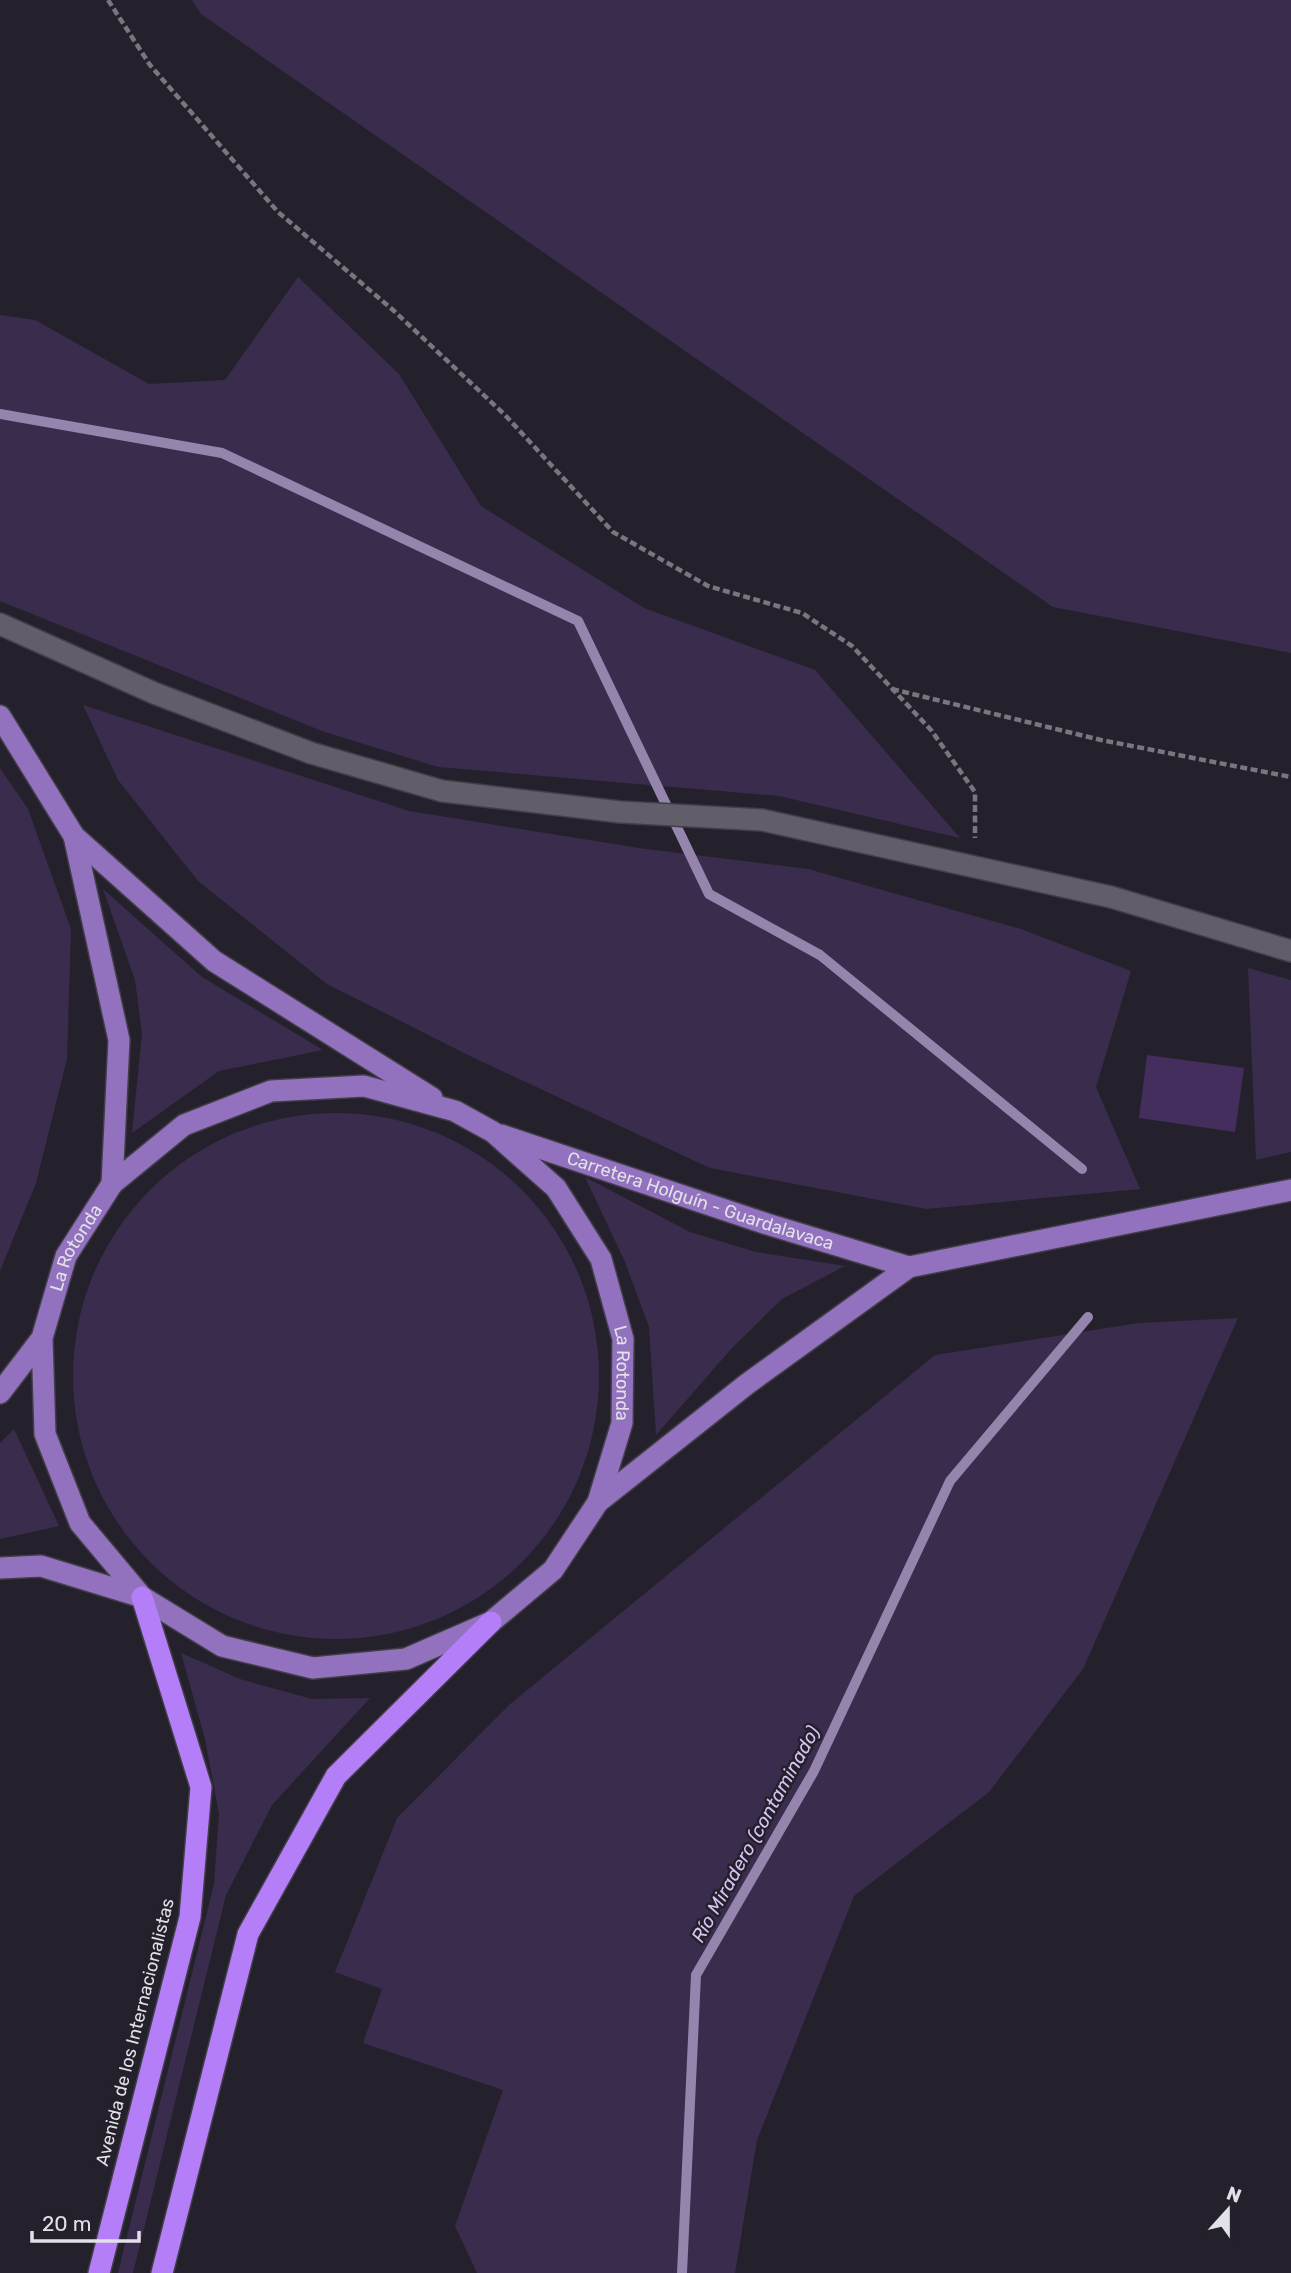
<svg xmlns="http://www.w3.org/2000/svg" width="1291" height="2273" font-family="Rubik,sans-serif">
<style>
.green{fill:#3a2c4d}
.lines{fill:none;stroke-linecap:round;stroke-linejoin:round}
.stream{stroke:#9585ac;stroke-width:10}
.building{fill:#432e5e}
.minor-casing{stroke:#413e47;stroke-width:24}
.major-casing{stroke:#413e47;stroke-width:24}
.highway-casing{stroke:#413e47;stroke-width:24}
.path{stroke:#79767f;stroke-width:4.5;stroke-dasharray:7 3.5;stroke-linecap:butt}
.minor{stroke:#615d69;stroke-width:21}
.major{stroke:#9271be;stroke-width:21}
.highway{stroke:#b37ef7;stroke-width:21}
.labels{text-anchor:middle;stroke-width:5;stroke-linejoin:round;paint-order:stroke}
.street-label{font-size:18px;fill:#e3e1e8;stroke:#25212c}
.water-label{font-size:19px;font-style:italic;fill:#d6c4f4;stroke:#25212c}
</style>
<rect width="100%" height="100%" fill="#25212c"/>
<g class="green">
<path d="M192,0h1099v653l-238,-46 -852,-593z"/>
<path d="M298,277l101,97 82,132 163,102 171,62 145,168 -181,-42 -341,-29 -116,-36 -322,-130v-286l35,5 114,64 76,-4z"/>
<path d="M83,705l326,106 230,37 169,21 213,60 110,42 -35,116 44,102 -214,20 -216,-41 -236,-110 -147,-74 -129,-103 -80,-101z"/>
<path d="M0,768l28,41 43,120 -4,130 -31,124 -36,88z"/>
<path d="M103,889l99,88 121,73 -104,21 -87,62 10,-99 -7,-54z"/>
<path d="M1248,968l43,12v172l-35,8z"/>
<circle cx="336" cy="1376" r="263"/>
<path d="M585,1177l105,55 66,20 89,14 -63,33 -50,49 -76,87 -7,-108 -24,-65z"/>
<path d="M1238,1318l-155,351 -94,123 -135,104 -97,244 -22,133h-258l-22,-47 48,-136 -140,-47 19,-54 -47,-17 62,-154 112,-113 426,-350 204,-32z"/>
<path d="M14,1429l45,97 -59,13v-96z"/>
<path d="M181,1653l59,26 72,20 58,-1 -98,107 -46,90 -93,378h-15l96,-389 5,-70 -14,-75z"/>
</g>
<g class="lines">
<g class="stream">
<path d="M0,414l222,39 356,168 131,273 111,61 262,214"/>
<path d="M682,2273l14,-298 118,-204 136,-290 138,-164"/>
</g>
</g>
<path class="building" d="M1147,1055l97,13 -9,64 -96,-14z"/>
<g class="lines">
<g class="minor-casing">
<path id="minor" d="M0,624l154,69 157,60 131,38 178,21 142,8 349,77 180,54"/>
</g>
<g class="major-casing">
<g id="major">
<path d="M0,716l74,120 140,125 218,137"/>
<path d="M74,836l45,204 -7,144"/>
<path id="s1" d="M501,1135l266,89 142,43"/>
<path id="s2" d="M0,1393l42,-55 24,-82 46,-72 72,-59 87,-34 93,-5 91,25 38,21 63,56 45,71 22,80 -1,84 -24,79 -45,68 -62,52 -85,37 -93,9 -91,-22 -80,-49 -62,-74 -35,-89 -3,-96"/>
<path d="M598,1502l149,-118 162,-117 382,-77"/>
<path d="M0,1568l41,-2 101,31"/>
</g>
</g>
<g class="highway-casing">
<g id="highway">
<path d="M99,2273l91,-356 11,-130 -59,-190"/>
<path d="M162,2273l86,-339 88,-158 155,-154"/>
</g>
</g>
<g class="path">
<path d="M108,0l42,65 128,147 115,98 112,105 108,117 95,54 94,27 50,33 79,84 44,62v46"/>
<path d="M892,689l209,51 190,37"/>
</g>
<use href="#minor" class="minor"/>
<use href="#major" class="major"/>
<use href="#highway" class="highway"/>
</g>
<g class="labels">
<g class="street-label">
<text dy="6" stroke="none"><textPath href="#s1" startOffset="210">Carretera Holguín - Guardalavaca</textPath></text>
<text dy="6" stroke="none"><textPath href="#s2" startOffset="166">La Rotonda</textPath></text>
<text dy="6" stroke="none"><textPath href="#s2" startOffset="943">La Rotonda</textPath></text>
<text transform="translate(135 2032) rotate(-76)" y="6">Avenida de los Internacionalistas</text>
</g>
<g class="water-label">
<text transform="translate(755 1834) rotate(-61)" y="7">Río Miradero (contaminado)</text>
</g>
</g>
<g transform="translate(1228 2210) rotate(21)" stroke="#25212c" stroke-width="5" paint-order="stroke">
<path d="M0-5L12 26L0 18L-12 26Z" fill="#e3e1e8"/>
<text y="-10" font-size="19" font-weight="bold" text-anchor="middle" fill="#e3e1e8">N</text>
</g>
<path d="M32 2231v10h107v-10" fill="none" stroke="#e3e1e8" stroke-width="3.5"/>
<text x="42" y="2231" font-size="21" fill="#e3e1e8" stroke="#25212c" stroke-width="5" paint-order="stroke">20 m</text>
</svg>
